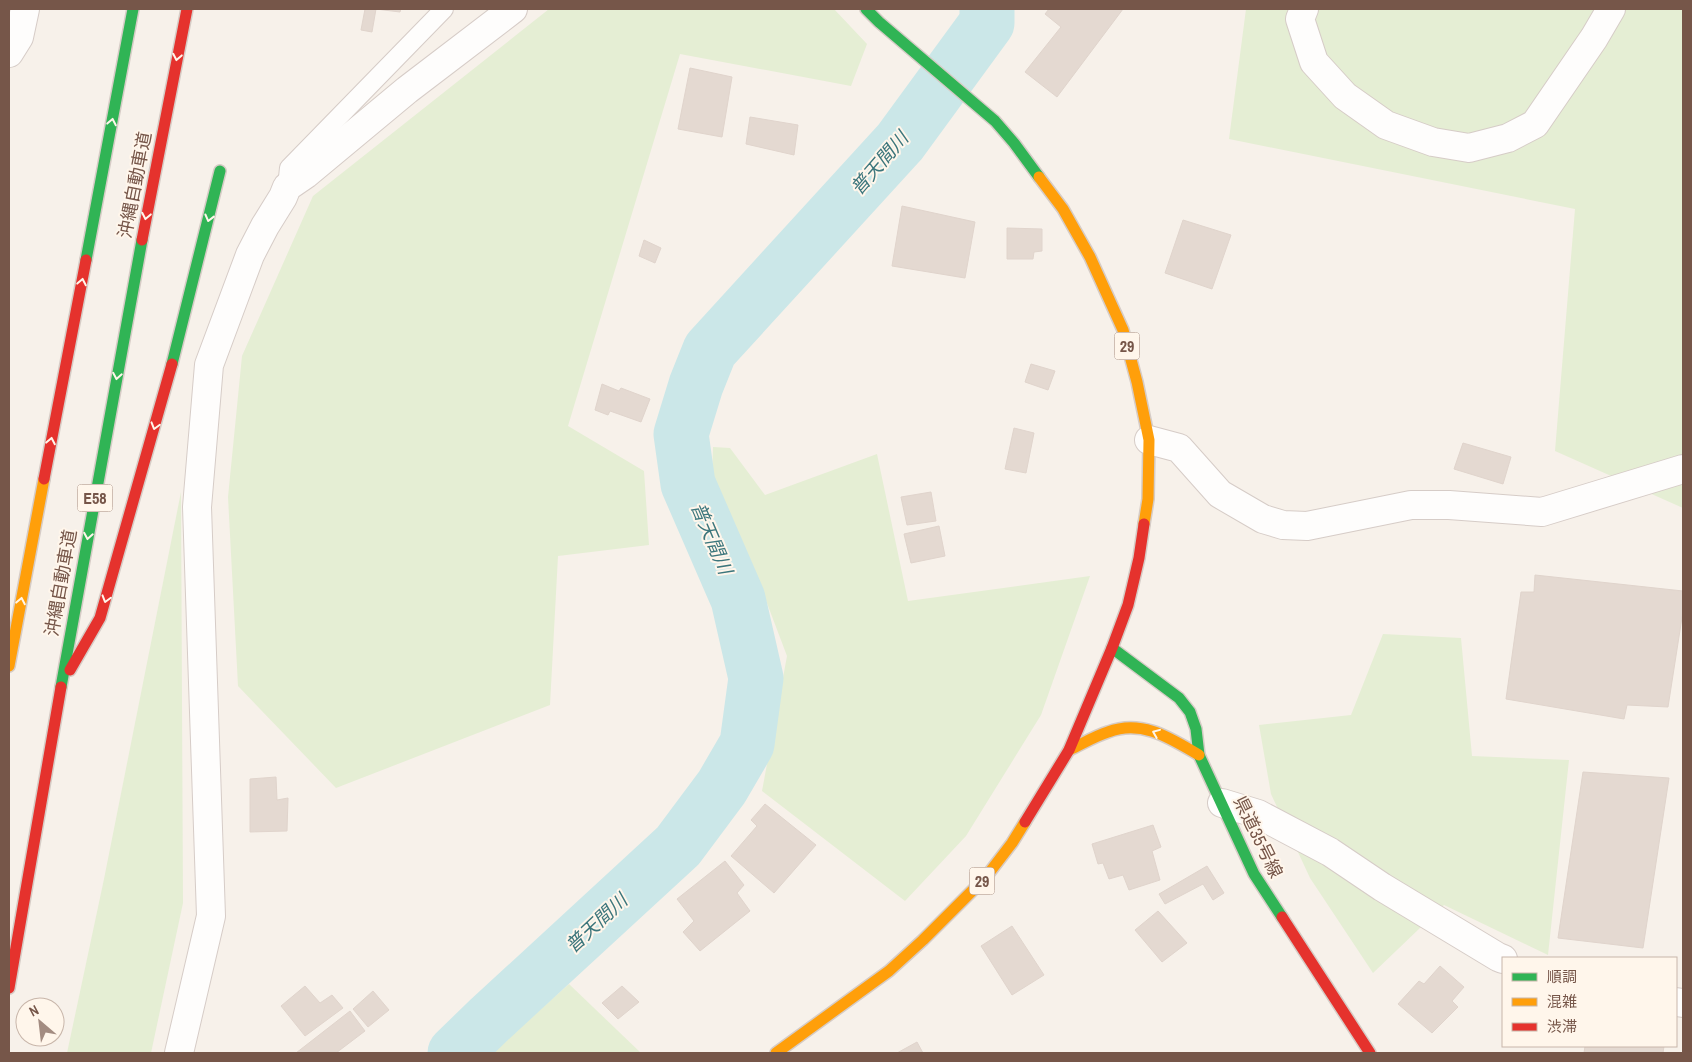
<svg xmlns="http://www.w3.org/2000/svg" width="1692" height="1062" font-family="'Archivo Narrow','Noto Sans JP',sans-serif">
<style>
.green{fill:#e5eed4}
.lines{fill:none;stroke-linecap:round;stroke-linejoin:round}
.river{stroke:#cbe7e8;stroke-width:55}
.building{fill:#e4d9d1;stroke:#e0d4cc}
.lane-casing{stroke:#d6ccc7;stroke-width:20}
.street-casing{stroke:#d6ccc7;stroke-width:30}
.fast-casing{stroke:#d6ccc6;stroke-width:14}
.slow-casing{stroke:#d6ccc6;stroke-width:14}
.jam-casing{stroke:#d6ccc6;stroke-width:14}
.lane{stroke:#fefdfc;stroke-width:18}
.street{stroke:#fefdfc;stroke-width:28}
.fast{stroke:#30b455;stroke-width:11}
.slow{stroke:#ff9f0a;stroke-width:11}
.jam{stroke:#e5322d;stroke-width:11}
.oneway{stroke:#fff6eb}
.labels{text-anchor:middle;stroke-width:4;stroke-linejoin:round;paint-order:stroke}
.shield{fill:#fff6eb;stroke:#9f867a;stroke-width:1}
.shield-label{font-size:16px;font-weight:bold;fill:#765649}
.street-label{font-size:18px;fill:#765649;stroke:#fff6eb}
.water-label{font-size:19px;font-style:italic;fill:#3c767c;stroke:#fff6eb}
</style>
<rect width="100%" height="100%" fill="#f7f1ea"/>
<g class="green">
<path d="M549,9h285l33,35 -16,42 -171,-32 -112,372 76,45 5,74 -91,11 -8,149 -214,83 -98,-102 -10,-189 14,-141 71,-160z"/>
<path d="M1246,9h437v499l-128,-57 20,-242 -346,-70z"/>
<path d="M713,447l17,1 35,47 112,-41 31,147 182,-25 -49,139 -75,121 -61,65 -143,-110 25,-135 -36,-95 -39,-84z"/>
<path d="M181,492l2,411 -32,150h-84l37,-174z"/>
<path d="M1383,634l78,4 11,118 97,4 -21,195 -104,-50 -71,68 -63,-95 -39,-84 -12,-69 92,-10z"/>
<path d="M569,984l72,69h-150z"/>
</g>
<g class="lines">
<path class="river" d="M455,1053l34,-33 189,-174 44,-59 25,-43 9,-66 -18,-79 -50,-115 -7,-50 15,-49 14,-35 190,-208 87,-119v-14"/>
</g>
<g class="building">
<path d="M365,9h36l-1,3 -24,-3 -4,23 -11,-2z"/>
<path d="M1049,9h74l-66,88 -32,-25 36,-45 -16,-13z"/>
<path d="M690,68l42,9 -10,60 -44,-8z"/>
<path d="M750,117l48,8 -4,30 -48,-11z"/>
<path d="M902,206l73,16 -10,56 -73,-12z"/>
<path d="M1183,220l48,15 -19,54 -47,-16z"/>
<path d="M1007,228l35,1v22l-8,1 -1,7h-26z"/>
<path d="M644,240l17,8 -6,15 -16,-7z"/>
<path d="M1031,364l24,7 -7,19 -23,-8z"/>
<path d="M602,384l17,7 2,-3 29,11 -9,23 -31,-11 -2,4 -13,-5z"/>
<path d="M1014,428l20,5 -8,40 -21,-4z"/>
<path d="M1463,443l48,14 -8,27 -49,-15z"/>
<path d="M931,492l5,29 -29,4 -6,-28z"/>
<path d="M939,526l6,30 -34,7 -7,-29z"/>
<path d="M1535,575l148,16v20l-15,96 -41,-2 -3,14 -118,-20 15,-107h13z"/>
<path d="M1583,772l86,6 -26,170 -85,-10z"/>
<path d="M276,777l1,23 11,-2 -1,33 -37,1v-53z"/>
<path d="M765,804l51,41 -42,48 -43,-37 26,-30 -6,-6z"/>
<path d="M1153,825l8,22 -9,4 8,29 -31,10 -6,-15 -14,4 -6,-16 -5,1 -6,-20z"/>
<path d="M725,861l19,24 -7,8 13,18 -50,40 -17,-19 11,-11 -17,-22z"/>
<path d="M1207,866l17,27 -11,7 -10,-16 -38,20 -6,-10z"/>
<path d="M1158,911l29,32 -25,19 -27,-32z"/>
<path d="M1012,926l32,49 -32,20 -31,-49z"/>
<path d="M1440,966l24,21 -12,14 6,6 -26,26 -34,-29 21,-23 5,3z"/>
<path d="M305,986l15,17 12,-8 11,13 -38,28 -24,-30z"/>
<path d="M622,986l17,16 -21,17 -16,-16z"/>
<path d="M373,991l16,19 -21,17 -15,-18z"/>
<path d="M350,1011l15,20 -29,22h-40z"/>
<path d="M917,1042l6,11h-26z"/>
<path d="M1585,1046h79l-1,7h-79z"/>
</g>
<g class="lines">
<g class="lane-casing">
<path id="lane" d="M287,187l2,-19 155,-159"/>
</g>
<g class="street-casing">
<g id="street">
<path d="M1304,9l-4,10 14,43 31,34 41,29 47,17 36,6 39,-10 27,-14 59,-86 17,-29"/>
<path d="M9,53l10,-16 6,-28"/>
<path d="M1149,440l30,8 41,46 43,25 20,6 24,1 104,-21h38l93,7 141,-43"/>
<path d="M1222,803l36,11 72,38 52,35 116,70 5,2"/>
<path d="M1676,1002l7,1"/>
<path d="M179,1053l32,-137 -14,-409 12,-142 41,-110 15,-29 18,-29 4,-10 19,-13 101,-84 106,-81"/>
</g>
</g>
<g class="fast-casing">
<g id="fast">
<path d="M866,9l13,13 116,99 19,22 25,34"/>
<path d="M86,260l47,-251"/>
<path d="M172,364l48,-193"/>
<path d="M1112,648l67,50 11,14 6,17 3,26 55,119 28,43"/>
<path d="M61,687l81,-447"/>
</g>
</g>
<g class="slow-casing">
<g id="slow">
<path d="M1039,177l24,32 27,48 33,73 14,52 12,58 -1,59 -4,25"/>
<path d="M9,666l35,-187"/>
<path d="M1069,750c13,-6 26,-14 39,-18 34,-13 62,6 91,23"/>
<path d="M776,1053l113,-82 34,-31 63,-63 26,-34 13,-21"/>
</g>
</g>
<g class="jam-casing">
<g id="jam">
<path d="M142,240l45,-231"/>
<path d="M44,479l42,-219"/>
<path d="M70,670l30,-52 72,-254"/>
<path d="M1025,822l44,-72 43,-102 16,-43 11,-47 5,-34"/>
<path d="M1282,917l88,136"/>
<path d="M9,988l52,-301"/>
</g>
</g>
<use href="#lane" class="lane"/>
<use href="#street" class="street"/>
<use href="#fast" class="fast"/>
<use href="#slow" class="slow"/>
<use href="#jam" class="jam"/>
</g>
<defs><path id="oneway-chevron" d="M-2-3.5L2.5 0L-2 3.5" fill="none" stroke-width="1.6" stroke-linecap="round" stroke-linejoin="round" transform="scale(1.25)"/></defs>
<g class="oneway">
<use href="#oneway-chevron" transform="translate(177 57) rotate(101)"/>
<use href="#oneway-chevron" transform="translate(112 122) rotate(-79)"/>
<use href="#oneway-chevron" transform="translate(146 216) rotate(101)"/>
<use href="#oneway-chevron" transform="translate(209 218) rotate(104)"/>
<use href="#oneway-chevron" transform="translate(82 282) rotate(-79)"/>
<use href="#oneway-chevron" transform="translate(117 376) rotate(100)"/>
<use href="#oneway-chevron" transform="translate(155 426) rotate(106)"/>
<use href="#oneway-chevron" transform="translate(51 441) rotate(-79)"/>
<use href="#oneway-chevron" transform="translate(88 536) rotate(100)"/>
<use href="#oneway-chevron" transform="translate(106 599) rotate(106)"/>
<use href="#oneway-chevron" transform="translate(21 601) rotate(-79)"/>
<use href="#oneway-chevron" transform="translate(1156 733) rotate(-158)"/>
</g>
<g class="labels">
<g class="shield">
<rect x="1114.5" y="332.5" width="25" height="27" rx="4"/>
<rect x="77.5" y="484.5" width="35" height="27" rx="4"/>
<rect x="969.5" y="867.5" width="25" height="27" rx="4"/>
</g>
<g class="shield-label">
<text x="1127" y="352">29</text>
<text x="95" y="504">E58</text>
<text x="982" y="887">29</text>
</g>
<g class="street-label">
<text transform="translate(135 185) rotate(-79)" y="6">沖縄自動車道</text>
<text transform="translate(61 583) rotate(-80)" y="6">沖縄自動車道</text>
<text transform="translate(1258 837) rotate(64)" y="6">県道35号線</text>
</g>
<g class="water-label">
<text transform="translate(879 163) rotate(-49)" y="7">普天間川</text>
<text transform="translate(712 538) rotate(67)" y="7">普天間川</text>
<text transform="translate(596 923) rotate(-43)" y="7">普天間川</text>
</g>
</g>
<rect width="1692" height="1062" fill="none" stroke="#765649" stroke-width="20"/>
<rect x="1502" y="957" width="175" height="90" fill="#fff6eb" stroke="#c8b6aa"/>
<rect x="1512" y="973" width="25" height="8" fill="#30b455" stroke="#c8b6aa"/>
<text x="1547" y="982" font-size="15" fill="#765649">順調</text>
<rect x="1512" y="998" width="25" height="8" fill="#ff9f0a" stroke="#c8b6aa"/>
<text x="1547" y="1007" font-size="15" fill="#765649">混雑</text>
<rect x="1512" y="1023" width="25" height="8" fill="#e5322d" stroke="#c8b6aa"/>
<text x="1547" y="1032" font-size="15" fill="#765649">渋滞</text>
<g transform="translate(40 1022) rotate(332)"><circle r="24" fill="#fff6eb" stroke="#c8b6aa"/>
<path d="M0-4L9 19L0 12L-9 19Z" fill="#a38c81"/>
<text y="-8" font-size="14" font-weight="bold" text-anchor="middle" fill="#765649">N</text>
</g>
</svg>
